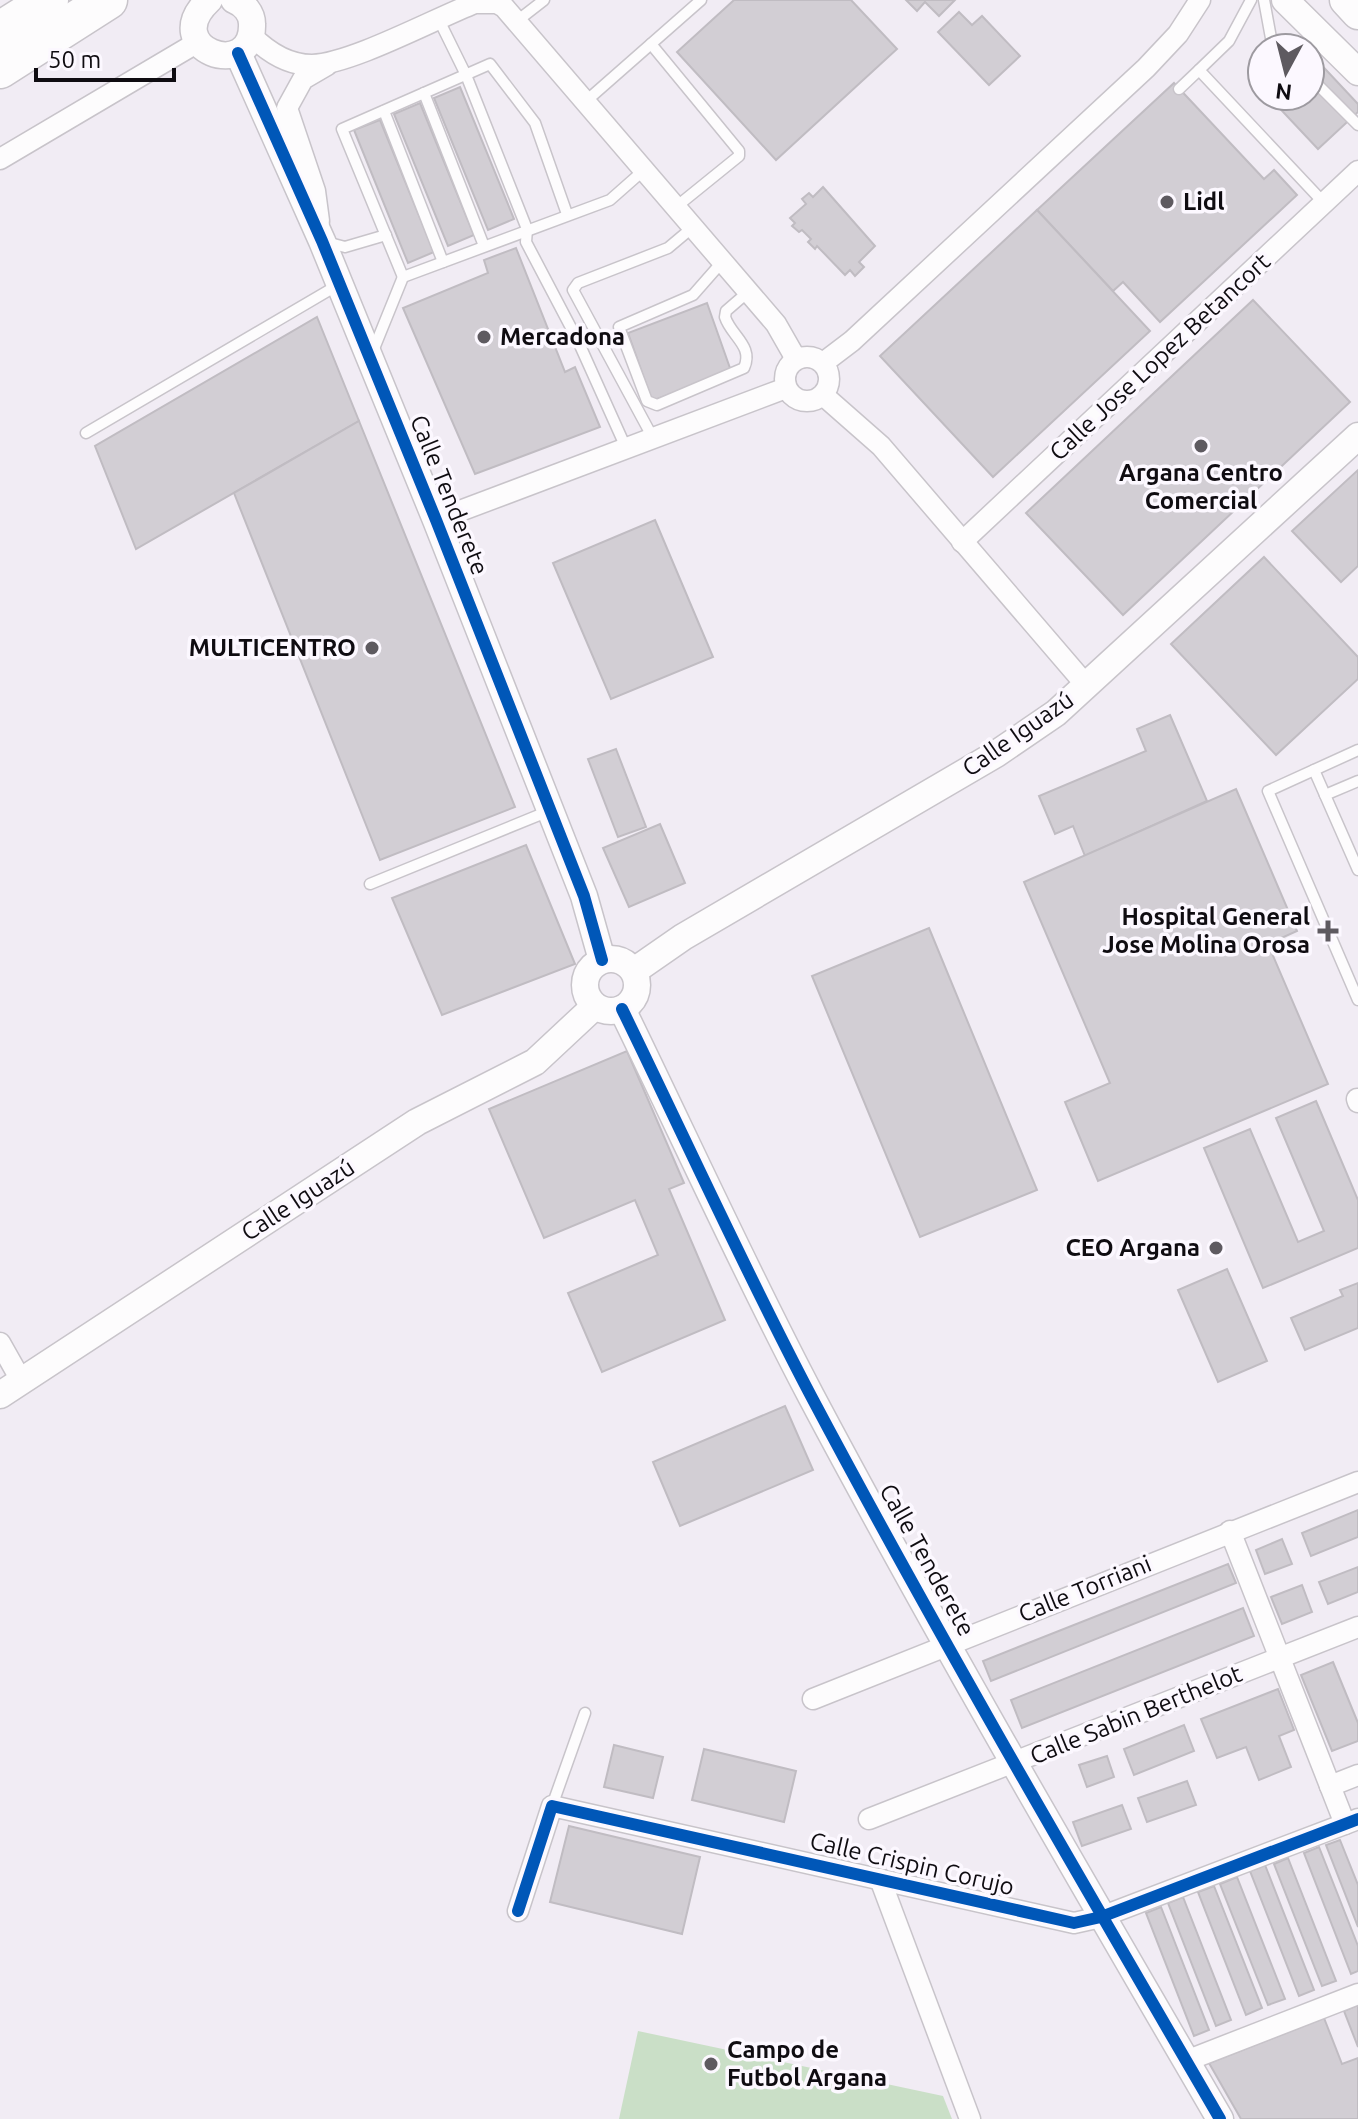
<svg xmlns="http://www.w3.org/2000/svg" width="1358" height="2119" font-family="Ubuntu,sans-serif">
<style>
.green{fill:#cadfc7}
.building{fill:#d2ced4;stroke:#c0bcc2;stroke-width:2}
.lines{fill:none;stroke-linecap:round;stroke-linejoin:round}
.service-casing{stroke:#c8c4ca;stroke-width:13}
.minor-casing{stroke:#c8c4ca;stroke-width:23}
.tertiary-casing{stroke:#c8c4ca;stroke-width:29}
.primary-casing{stroke:#c8c4ca;stroke-width:35}
.motorway-casing{stroke:#c8c4ca;stroke-width:41}
.service{stroke:#fdfcfd;stroke-width:10}
.minor{stroke:#fdfcfd;stroke-width:20}
.tertiary{stroke:#fdfcfd;stroke-width:26}
.primary{stroke:#fdfcfd;stroke-width:32}
.motorway{stroke:#fdfcfd;stroke-width:38}
.cycleway-casing{stroke:#fcf8ff;stroke-width:17}
.cycleway{stroke:#0057b8;stroke-width:12}
.poi-dot{fill:#5e5a60;stroke:#fcf8ff;stroke-width:3}
.labels{text-anchor:middle;stroke-width:7;stroke-linejoin:round;paint-order:stroke}
.poi-label{font-size:24px;font-weight:bold;fill:#0f0c11;stroke:#fcf8ff;text-anchor:start}
.street-label{font-size:24px;fill:#0f0c11;stroke:#fcf8ff}
</style>
<rect width="100%" height="100%" fill="#f1ecf4"/>
<path class="green" d="M638,2031l305,65 9,23h-333z"/>
<g class="building">
<path d="M734,0h117l46,49 -121,111 -99,-108z"/>
<path d="M906,0h49l-16,16 -14,-14 -8,9z"/>
<path d="M959,12l13,13 10,-9 38,40 -31,29 -51,-53z"/>
<path d="M1313,56l45,48v8l-40,37 -49,-52 41,-1v-37z"/>
<path d="M1174,83l90,96 10,-9 23,25 -137,127 -37,-40 -10,9 -76,-81z"/>
<path d="M460,87l54,132 -26,11 -54,-132z"/>
<path d="M420,103l54,132 -26,11 -54,-132z"/>
<path d="M380,120l54,132 -26,11 -54,-133z"/>
<path d="M823,187l52,59 -16,16 5,5 -9,9 -5,-6 -5,5 -28,-29 -2,3 -7,-7 3,-3 -9,-9 -3,2 -7,-6 3,-3 -5,-5 16,-14 -4,-5 7,-6 4,4z"/>
<path d="M1037,210l113,121 -157,146 -113,-121z"/>
<path d="M516,248l49,124 10,-5 25,60 -125,47 -72,-166 85,-35 -4,-13z"/>
<path d="M1253,300l97,102 -227,213 -97,-102z"/>
<path d="M707,303l24,68 -79,30 -24,-68z"/>
<path d="M317,317l42,104 -223,128 -41,-103z"/>
<path d="M359,421l156,386 -135,53 -146,-367z"/>
<path d="M1358,470v96l-17,16 -49,-51z"/>
<path d="M655,520l58,137 -102,42 -58,-136z"/>
<path d="M1264,557l94,100v22l-82,76 -105,-111z"/>
<path d="M1170,715l37,86 -122,55 -12,-30 -18,8 -16,-38 107,-45 -9,-22z"/>
<path d="M616,749l30,78 -28,10 -30,-78z"/>
<path d="M1236,789l61,142 -29,13 60,140 -230,97 -33,-79 45,-19 -86,-201z"/>
<path d="M660,824l25,59 -56,24 -26,-59z"/>
<path d="M526,845l49,119 -133,51 -50,-117z"/>
<path d="M929,928l108,262 -117,47 -108,-261z"/>
<path d="M627,1051l57,132 -15,6 56,131 -123,52 -34,-79 90,-38 -23,-55 -91,38 -55,-129z"/>
<path d="M1316,1101l42,99v48l-95,40 -59,-140 46,-19 48,113 26,-11 -48,-113z"/>
<path d="M1227,1269l40,92 -49,21 -40,-92z"/>
<path d="M1358,1283v45l-53,22 -14,-32 52,-22 -3,-6z"/>
<path d="M785,1406l28,64 -133,56 -27,-64z"/>
<path d="M1358,1510v27l-47,19 -9,-23z"/>
<path d="M1282,1539l10,25 -27,10 -9,-24z"/>
<path d="M1228,1564l8,19 -245,98 -8,-20z"/>
<path d="M1358,1567v25l-30,12 -9,-22z"/>
<path d="M1302,1585l10,27 -30,12 -11,-27z"/>
<path d="M1243,1608l11,28 -232,92 -11,-28z"/>
<path d="M1333,1662l25,61v18l-26,10 -31,-76z"/>
<path d="M1278,1689l16,41 -15,6 12,31 -32,13 -13,-33 -29,11 -16,-39z"/>
<path d="M1184,1725l10,26 -60,24 -10,-26z"/>
<path d="M614,1745l49,12 -10,41 -49,-11z"/>
<path d="M704,1749l92,22 -12,51 -92,-22z"/>
<path d="M1107,1756l7,21 -27,10 -8,-22z"/>
<path d="M1187,1781l9,24 -49,17 -9,-24z"/>
<path d="M1122,1805l9,24 -49,17 -9,-24z"/>
<path d="M569,1826l131,31 -18,77 -132,-32z"/>
<path d="M1340,1840l18,45v42l-32,-82z"/>
<path d="M1319,1847l39,99v25l-7,3 -47,-121z"/>
<path d="M1288,1858l48,123 -14,5 -48,-122z"/>
<path d="M1265,1865l49,125 -15,6 -49,-125z"/>
<path d="M1237,1877l48,122 -17,6 -48,-121z"/>
<path d="M1214,1886l48,122 -16,7 -48,-123z"/>
<path d="M1183,1897l48,123 -15,6 -48,-123z"/>
<path d="M1161,1907l48,123 -15,6 -48,-123z"/>
<path d="M1358,2005v42l-14,-36z"/>
<path d="M1324,2018l18,46 16,-6v61h-117l-32,-56z"/>
</g>
<g class="lines">
<g class="service-casing">
<g id="service">
<path d="M1264,0l7,38 10,10"/>
<path d="M438,18l28,57 61,154 -1,13 52,99 49,109"/>
<path d="M517,21l27,-21"/>
<path d="M651,44l88,107v5l-63,51"/>
<path d="M1199,70l30,-29 22,-41"/>
<path d="M1310,77l48,48"/>
<path d="M1179,89l20,-19 125,133"/>
<path d="M424,93l60,153"/>
<path d="M585,102l116,-102"/>
<path d="M384,111l59,151"/>
<path d="M326,242l19,5 41,-12"/>
<path d="M722,262l-29,33 -74,32 28,74 10,4 87,-37c10,-22 -13,-32 -19,-51l1,-6 22,-19"/>
<path d="M403,277l-61,-148 148,-65 45,59 32,91"/>
<path d="M373,351l30,-74 207,-77 34,-30"/>
<path d="M86,433l252,-148"/>
<path d="M653,438l-80,-148 5,-7 90,-35 25,-21"/>
<path d="M1358,750l-90,41 90,209"/>
<path d="M1314,770l44,100"/>
<path d="M1325,795l33,-14"/>
<path d="M370,884l179,-73"/>
<path d="M552,1806l33,-93"/>
</g>
</g>
<g class="minor-casing">
<g id="minor">
<path d="M252,36c16,16 37,29 60,29 39,-1 122,-46 163,-62h22l7,4 272,317 20,35"/>
<path d="M0,159l198,-117"/>
<path d="M319,221l-4,-30 -28,-83 16,-29 24,-14"/>
<circle cx="807" cy="379" r="22"/>
<path d="M823,363l29,-22 294,-273 32,-34 22,-34"/>
<path d="M823,395l58,51 205,239"/>
<path d="M436,520l350,-132"/>
<path d="M962,542l396,-371"/>
<path d="M1357,1099l1,3"/>
<path d="M0,1343l22,39"/>
<path d="M1230,1531l115,293"/>
<path d="M813,1699l545,-217"/>
<path d="M1330,1786l28,-11"/>
<path d="M869,1819l489,-192"/>
<path d="M880,1879l90,240"/>
<path d="M518,1911l34,-105 522,117 27,-6 257,-98"/>
<path d="M1186,2061l172,-67"/>
</g>
</g>
<g class="tertiary-casing">
<g id="tertiary">
<path d="M209,0c-52,49 45,83 43,24 0,-11 -8,-20 -18,-24"/>
<path d="M1285,0l73,72"/>
<path d="M238,53l84,188 114,279 148,376 18,64"/>
<circle cx="611" cy="985" r="26"/>
<path d="M634,971l49,-34 313,-183 60,-41 302,-277"/>
<path d="M622,1009c63,129 122,260 189,387 130,245 270,484 409,723"/>
<path d="M0,1395l417,-273 118,-60 60,-56"/>
</g>
</g>
<g class="primary-casing">
<path id="primary" d="M1346,0l12,13"/>
</g>
<g class="motorway-casing">
<g id="motorway">
<path d="M0,31l49,-31"/>
<path d="M0,69l108,-69"/>
</g>
</g>
<use href="#service" class="service"/>
<use href="#minor" class="minor"/>
<use href="#tertiary" class="tertiary"/>
<use href="#primary" class="primary"/>
<use href="#motorway" class="motorway"/>
<g class="cycleway-casing">
<g id="cycleway">
<path d="M238,53l84,188 114,279 148,376 18,64"/>
<path d="M622,1009c63,129 122,260 189,387 130,245 270,484 409,723"/>
<path d="M518,1911l34,-105 522,117 27,-6 257,-98"/>
</g>
</g>
<use href="#cycleway" class="cycleway"/>
</g>
<g class="poi-dot">
<circle cx="1167" cy="202" r="8"/>
<circle cx="484" cy="337" r="8"/>
<circle cx="1201" cy="446" r="8"/>
<circle cx="372" cy="648" r="8"/>
<path d="M1324 919h8v8h8v8h-8v8h-8v-8h-8v-8h8z"/>
<circle cx="1216" cy="1248" r="8"/>
<circle cx="711" cy="2064" r="8"/>
</g>
<g class="labels">
<g class="poi-label">
<text x="1183" y="210">Lidl</text>
<text x="500" y="345">Mercadona</text>
<text x="1201" y="481" text-anchor="middle">Argana Centro<tspan x="1201" dy="28">Comercial</tspan></text>
<text x="356" y="656" text-anchor="end">MULTICENTRO</text>
<text x="1310" y="925" text-anchor="end">Hospital General<tspan x="1310" dy="28">Jose Molina Orosa</tspan></text>
<text x="1200" y="1256" text-anchor="end">CEO Argana</text>
<text x="727" y="2058">Campo de<tspan x="727" dy="28">Futbol Argana</tspan></text>
</g>
<g class="street-label">
<text transform="translate(1160 357) rotate(-43)" y="8">Calle Jose Lopez Betancort</text>
<text transform="translate(449 495) rotate(68)" y="8">Calle Tenderete</text>
<text transform="translate(1018 734) rotate(-35)" y="8">Calle Iguazú</text>
<text transform="translate(298 1200) rotate(-33)" y="8">Calle Iguazú</text>
<text transform="translate(927 1560) rotate(61)" y="8">Calle Tenderete</text>
<text transform="translate(1085 1589) rotate(-22)" y="8">Calle Torriani</text>
<text transform="translate(1136 1715) rotate(-22)" y="8">Calle Sabin Berthelot</text>
<text transform="translate(912 1864) rotate(13)" y="8">Calle Crispin Corujo</text>
</g>
</g>
<g transform="translate(1286 72) rotate(187)"><circle r="38" fill="#fcf8ff" stroke="#9d9aa0" stroke-width="2"/>
<path d="M0-6L14 30L0 20L-14 30Z" fill="#5e5a60"/>
<text y="-12" font-size="22" font-weight="bold" text-anchor="middle" fill="#0f0c11">N</text>
</g>
<path d="M36 68v12h138v-12" fill="none" stroke="#0f0c11" stroke-width="4"/>
<text x="48" y="68" font-size="24" fill="#0f0c11" stroke="#fcf8ff" stroke-width="6" paint-order="stroke">50 m</text>
</svg>
